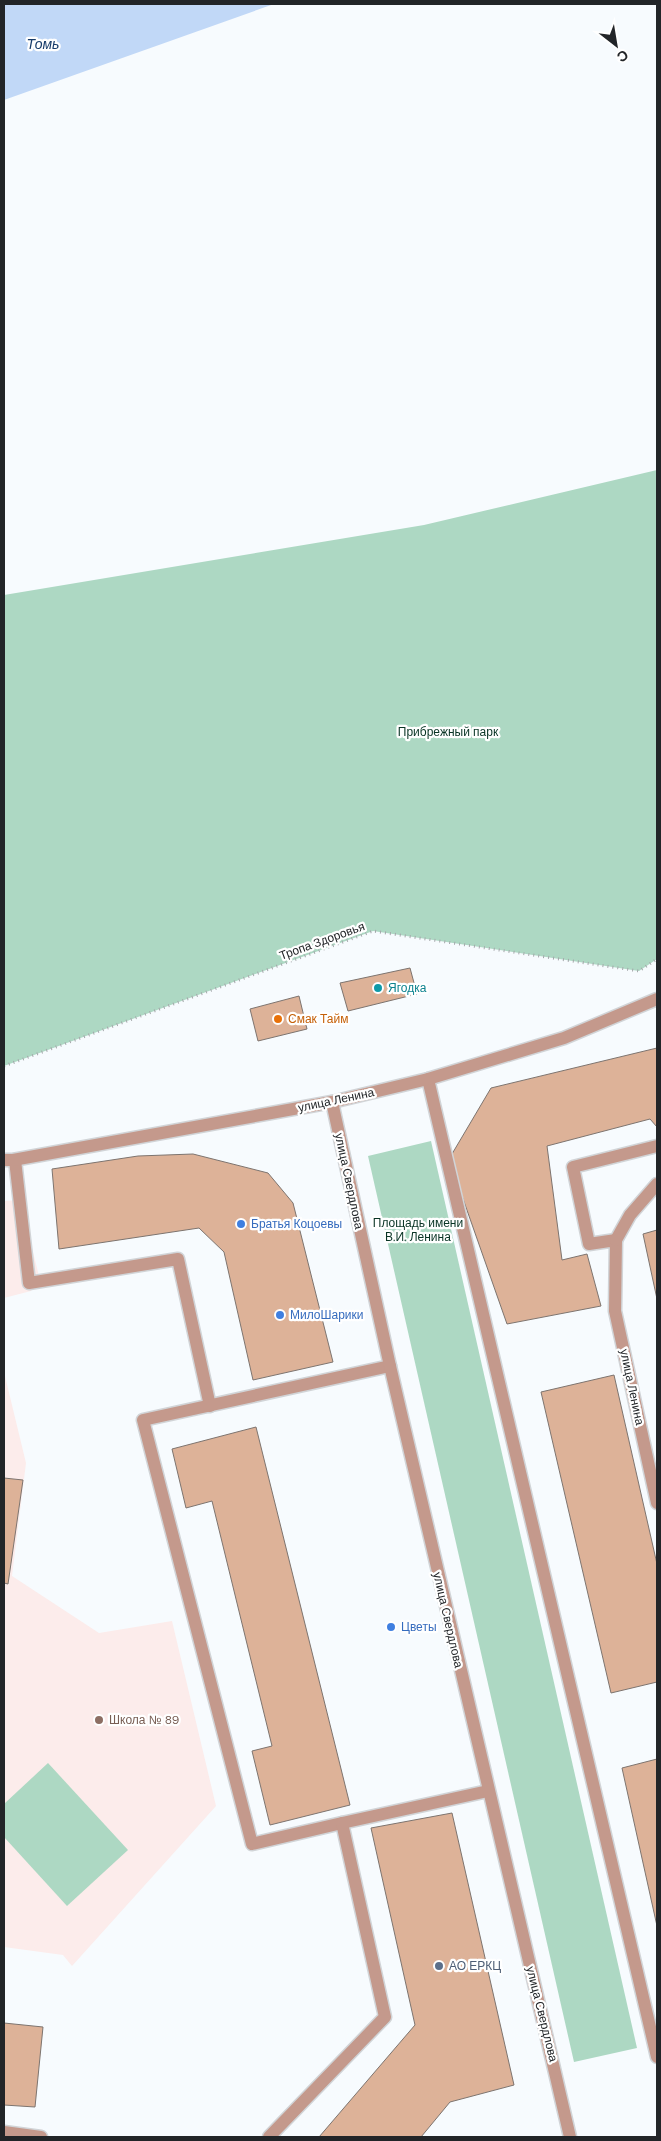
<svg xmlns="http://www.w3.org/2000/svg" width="661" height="2141" font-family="'DM Sans',sans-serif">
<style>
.education{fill:#fceceb}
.green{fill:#add8c3}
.water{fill:#c1d8f7}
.building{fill:#ddb298;stroke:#7d746f}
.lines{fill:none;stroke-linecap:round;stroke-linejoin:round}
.service-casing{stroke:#d1d4d7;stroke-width:15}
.tertiary-casing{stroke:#d1d4d7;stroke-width:15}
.path{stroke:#a4a7aa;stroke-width:3;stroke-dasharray:1 4;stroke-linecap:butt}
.service{stroke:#c4998c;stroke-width:12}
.tertiary{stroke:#c4998c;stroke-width:12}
.culture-dot{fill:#0f9aa8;stroke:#fff;stroke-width:2}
.food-dot{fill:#e8710a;stroke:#fff;stroke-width:2}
.shop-dot{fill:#3f7fe0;stroke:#fff;stroke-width:2}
.education-dot{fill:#8d6e63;stroke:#fff;stroke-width:2}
.service-dot{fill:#5c6f8a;stroke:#fff;stroke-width:2}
.labels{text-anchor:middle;stroke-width:4.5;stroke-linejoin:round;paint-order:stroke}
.park-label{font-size:12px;fill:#093425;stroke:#fff}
.street-label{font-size:12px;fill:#222528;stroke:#fff}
.culture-label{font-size:12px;fill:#0d838f;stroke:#fff;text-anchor:start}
.food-label{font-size:12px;fill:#c56008;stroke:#fff;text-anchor:start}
.shop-label{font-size:12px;fill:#366cbe;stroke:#fff;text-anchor:start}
.education-label{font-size:12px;fill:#785e54;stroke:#fff;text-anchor:start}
.service-label{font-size:12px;fill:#4e5e75;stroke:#fff;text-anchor:start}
.water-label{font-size:14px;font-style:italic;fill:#163b6a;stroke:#fff}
</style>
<rect width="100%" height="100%" fill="#f7fbfe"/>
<g class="education">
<path d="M20,1200l20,80 -9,11 -27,7v-97z"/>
<path d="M4,1372l22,91 -14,113 87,57 73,-12 44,185 -144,160 -9,-11 -59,-8z"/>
</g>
<g class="green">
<path d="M657,470v489l-18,12 -266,-40 -369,135v-471l420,-70z"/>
<path d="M431,1141l206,907 -63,14 -206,-906z"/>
<path d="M48,1763l80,87 -61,56 -63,-69v-33z"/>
</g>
<path class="water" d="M4,4h270l-270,96z"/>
<g class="building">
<path d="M410,968l7,26 -69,17 -8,-28z"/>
<path d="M299,996l8,33 -49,12 -8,-32z"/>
<path d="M657,1048v79l-7,-8 -103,27 15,114 25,-6 14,52 -94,18 -58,-165 42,-71z"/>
<path d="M193,1154l75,19 25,30 40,159 -80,18 -29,-128 -25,-24 -140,21 -7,-80 86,-13z"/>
<path d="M657,1230v69l-14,-65z"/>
<path d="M614,1375l43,189v118l-46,11 -70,-301z"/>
<path d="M256,1427l94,378 -80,20 -18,-74 20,-5 -60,-245 -26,7 -14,-59z"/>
<path d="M4,1478l19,2 -15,104 -4,-1z"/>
<path d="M657,1759v167l-35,-158z"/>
<path d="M452,1813l62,272 -64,17 -29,35h-102l96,-112 -44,-197z"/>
<path d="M4,2023l39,4 -8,80 -31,-2z"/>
</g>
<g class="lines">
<g class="service-casing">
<g id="service">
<path d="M657,1146l-84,21 16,77 27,-4 -1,71 42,192"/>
<path d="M15,1160l14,123 149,-24 32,147"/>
<path d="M616,1240l14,-25 27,-31"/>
<path d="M342,1823l-90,21 -109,-424 247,-54"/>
<path d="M4,2132l37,5"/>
<path d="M269,2137l116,-120 -43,-194 146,-32"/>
</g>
</g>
<g class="tertiary-casing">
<g id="tertiary">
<path d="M428,1079l229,978"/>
<path d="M332,1102l58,264 180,771"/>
<path d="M4,1160h9l319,-58 96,-23 136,-41 93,-39"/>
</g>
</g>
<path class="path" d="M4,1066l369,-135 266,40 18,-12"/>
<use href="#service" class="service"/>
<use href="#tertiary" class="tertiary"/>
</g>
<circle class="culture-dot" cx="378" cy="988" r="5"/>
<circle class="food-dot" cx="278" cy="1019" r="5"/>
<g class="shop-dot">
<circle cx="241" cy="1224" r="5"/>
<circle cx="280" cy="1315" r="5"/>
<circle cx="391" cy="1627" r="5"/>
</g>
<circle class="education-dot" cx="99" cy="1720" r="5"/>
<circle class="service-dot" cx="439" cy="1966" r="5"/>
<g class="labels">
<g class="park-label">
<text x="448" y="736">Прибрежный парк</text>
<text x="418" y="1227">Площадь имени<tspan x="418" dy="14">В.И. Ленина</tspan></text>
</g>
<g class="street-label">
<text transform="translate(322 941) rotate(-20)" y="4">Тропа Здоровья</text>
<text transform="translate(336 1100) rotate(-12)" y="4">улица Ленина</text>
<text transform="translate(349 1181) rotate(78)" y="4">улица Свердлова</text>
<text transform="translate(632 1387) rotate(78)" y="4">улица Ленина</text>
<text transform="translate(448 1620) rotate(77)" y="4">улица Свердлова</text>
<text transform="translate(542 2014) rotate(76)" y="4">улица Свердлова</text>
</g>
<g class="culture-label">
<text x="388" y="992">Ягодка</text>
</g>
<g class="food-label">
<text x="288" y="1023">Смак Тайм</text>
</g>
<g class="shop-label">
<text x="251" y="1228">Братья Коцоевы</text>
<text x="290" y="1319">МилоШарики</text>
<text x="401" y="1631">Цветы</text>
</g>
<g class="education-label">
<text x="109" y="1724">Школа № 89</text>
</g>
<g class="service-label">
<text x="449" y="1970">АО ЕРКЦ</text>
</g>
<g class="water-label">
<text x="43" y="49">Томь</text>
</g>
</g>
<rect width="661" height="2141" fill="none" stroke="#222528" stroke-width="10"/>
<g transform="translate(616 45) rotate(149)" stroke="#ffffff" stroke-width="4" paint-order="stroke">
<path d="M0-4L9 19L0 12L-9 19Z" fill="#222528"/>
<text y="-8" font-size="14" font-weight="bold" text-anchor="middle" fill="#222528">С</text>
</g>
</svg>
